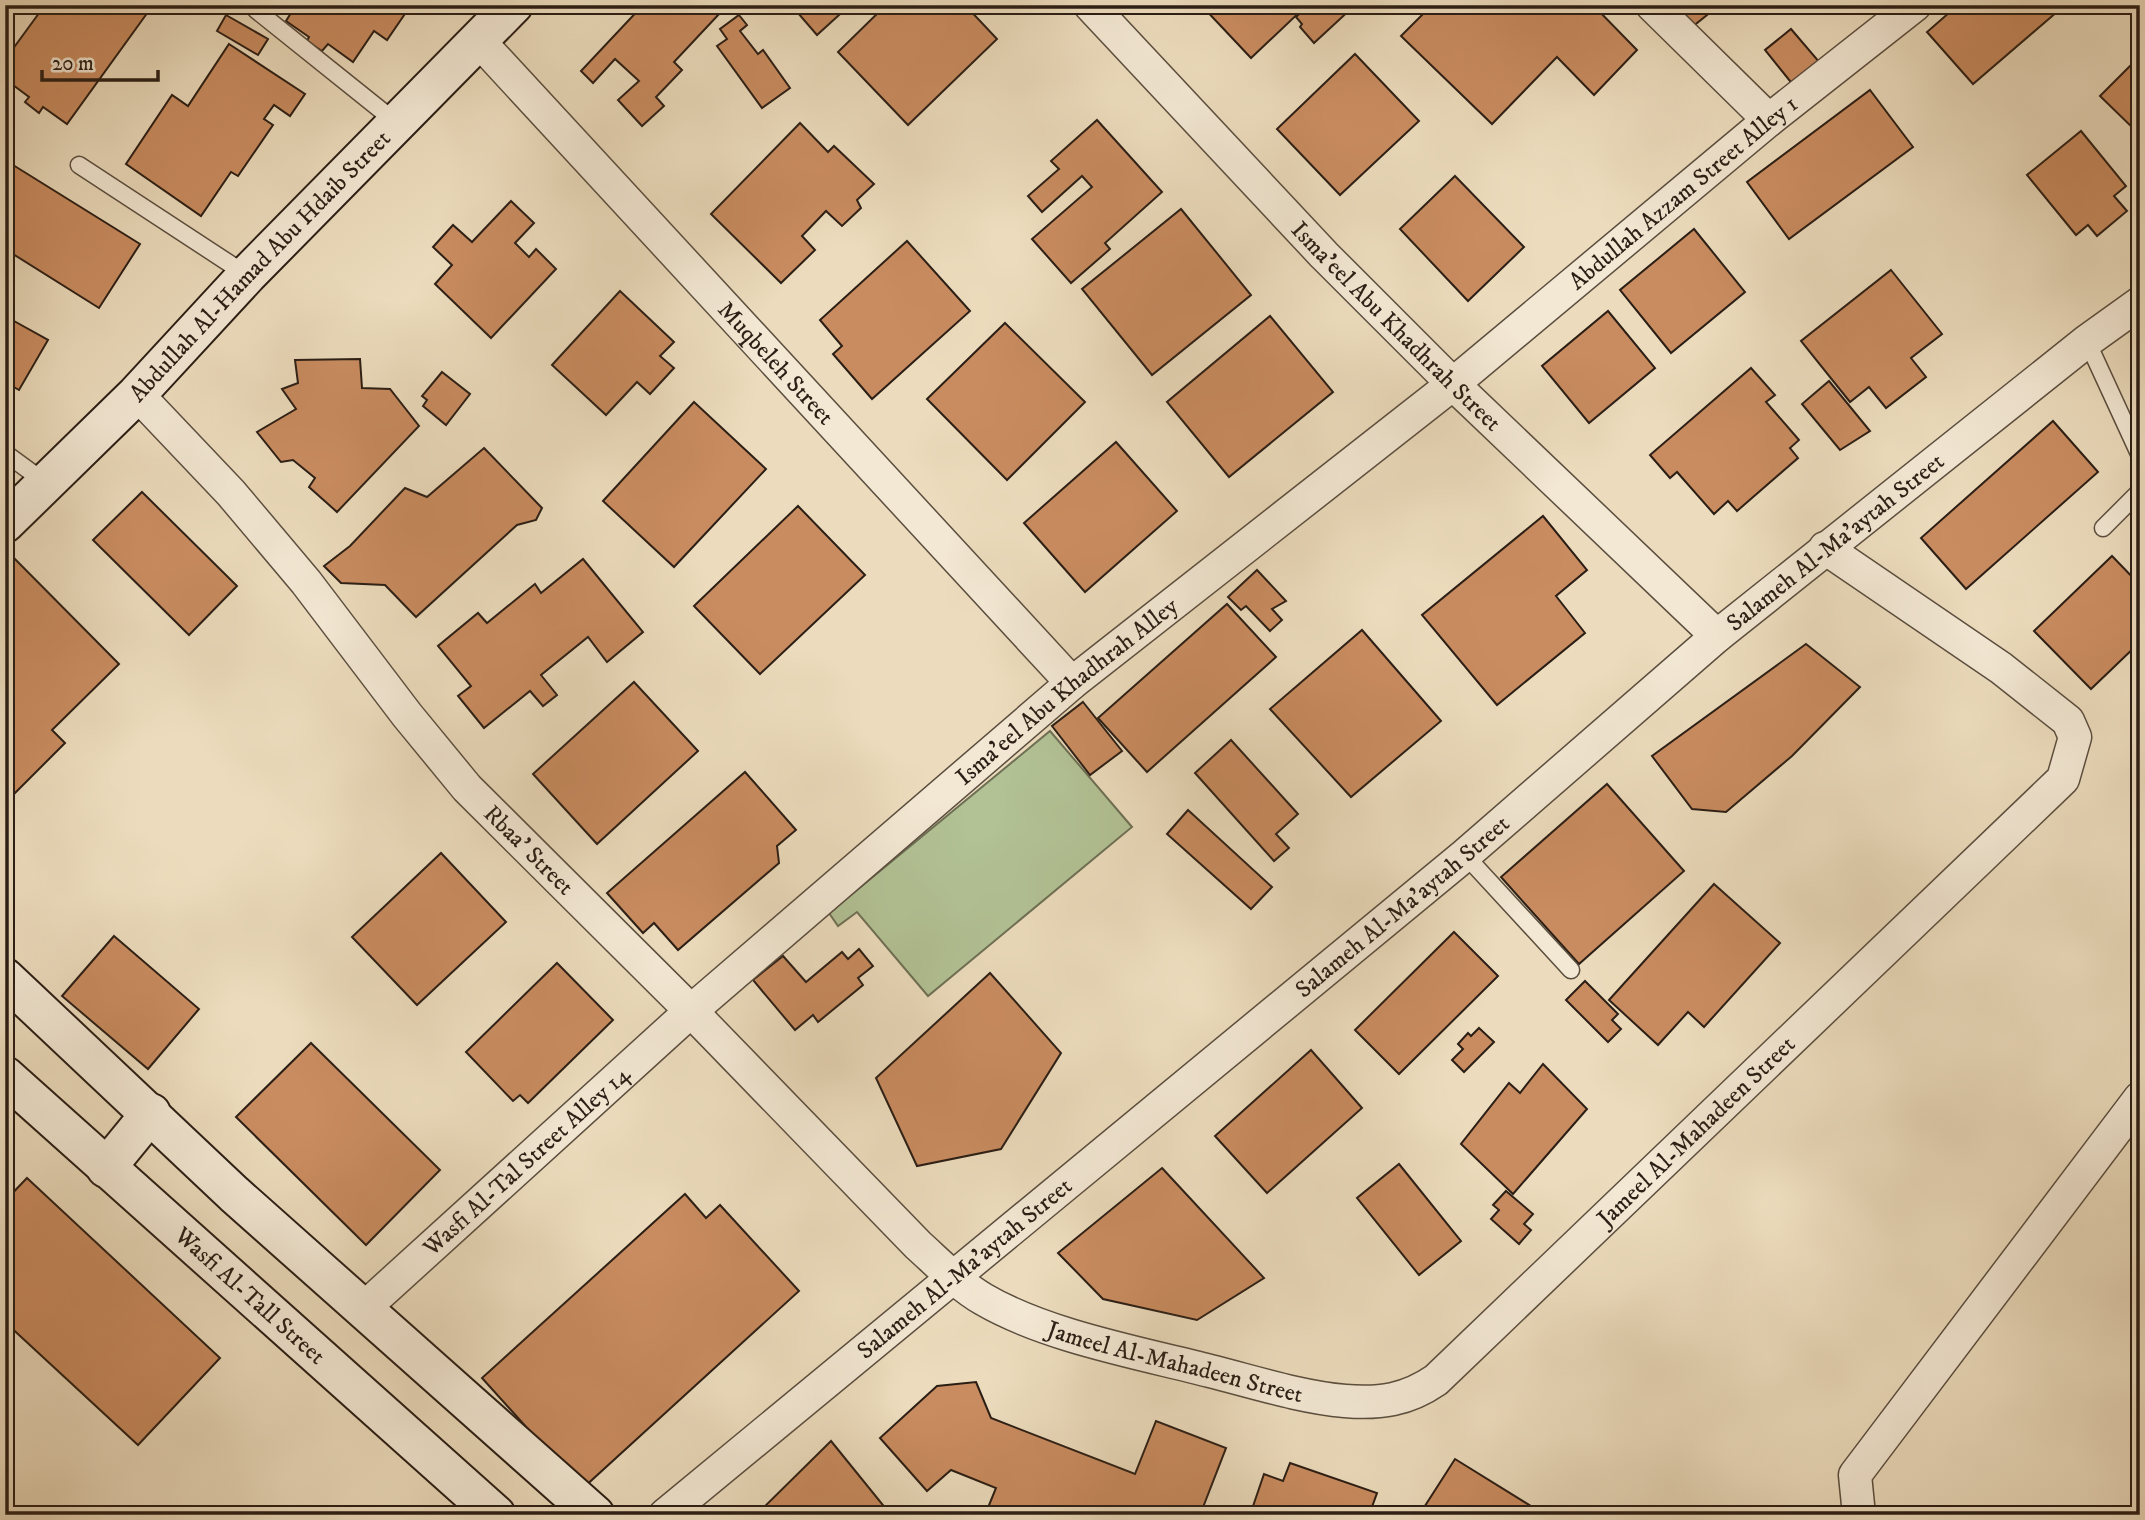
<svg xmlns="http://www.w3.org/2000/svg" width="2145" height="1520" font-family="'IM FELL DW Pica',serif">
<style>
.green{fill:#b2c295;stroke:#6e7055;stroke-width:2}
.building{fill:#c98c60;stroke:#2b1e15;stroke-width:2}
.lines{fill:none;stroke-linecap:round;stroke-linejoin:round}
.lane-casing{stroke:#5b4e3f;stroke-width:19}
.street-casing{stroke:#5b4e3f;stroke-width:35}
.secondary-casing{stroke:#2b1e15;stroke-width:42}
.lane{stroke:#f3e8d4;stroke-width:16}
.street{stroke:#f3e8d4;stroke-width:32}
.secondary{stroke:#f3e8d4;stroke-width:38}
.labels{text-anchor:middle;stroke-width:5;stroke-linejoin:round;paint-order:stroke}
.street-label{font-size:24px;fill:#2b1e15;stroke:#f3e8d4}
</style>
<rect width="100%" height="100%" fill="#ecdcbd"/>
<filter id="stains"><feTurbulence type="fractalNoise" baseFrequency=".00286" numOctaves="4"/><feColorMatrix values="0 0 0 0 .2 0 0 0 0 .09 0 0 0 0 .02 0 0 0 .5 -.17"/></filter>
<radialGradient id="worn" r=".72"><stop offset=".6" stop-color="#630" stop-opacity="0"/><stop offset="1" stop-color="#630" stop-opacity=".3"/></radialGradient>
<path class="green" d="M1050,731l82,96 -204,169 -71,-84 -19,14 -9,-13z"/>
<g class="building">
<path d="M45,5h108l-86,119 -24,-17 -4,6 -14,-11 4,-5 -24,-18 9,-17 -7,-5z"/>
<path d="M296,5h115l-24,35 -13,-9 -21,31 -25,-18 -6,7 -15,-10 2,-4 -23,-16z"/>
<path d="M643,5h68l9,8 -46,49 8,8 -26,27 8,9 -22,20 -24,-26 21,-19 -24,-22 -22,24 -12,-12z"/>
<path d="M791,5h59l-33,30z"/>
<path d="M886,5h79l32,34 -89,86 -70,-73z"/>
<path d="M1201,5h104l1,1 -55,52z"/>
<path d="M1309,5h42l2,2 -39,36 -14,-16 2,-3 -6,-7z"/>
<path d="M1432,5h161l44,45 -43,45 -37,-38 -65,67 -91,-88z"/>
<path d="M1674,5h25l8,10 -15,12z"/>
<path d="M1739,5h16l-9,8z"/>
<path d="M1958,5h107l-92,79 -46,-52z"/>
<path d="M226,15l42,24 -10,16 -41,-24z"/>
<path d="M739,15l8,10 -7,6 18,23 5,-4 27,38 -28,20 -45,-62 10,-7 -7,-10z"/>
<path d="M1791,29l30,35 -27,22 -29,-36z"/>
<path d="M229,44l76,50 -15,22 -16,-11 -10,14 9,6 -35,51 -7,-4 -30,44 -75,-52 46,-69 16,11z"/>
<path d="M1355,54l64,67 -79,74 -63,-66z"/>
<path d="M2140,56v79l-40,-39z"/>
<path d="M1870,90l43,57 -124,92 -42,-57z"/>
<path d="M1097,120l65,72 -57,51 5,6 -39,34 -39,-44 60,-52 -10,-11 -40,36 -14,-16 31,-27 -8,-8z"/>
<path d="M800,123l28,29 6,-6 40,38 -17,16 4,8 -19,18 -16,-15 -24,25 13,14 -34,33 -70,-69z"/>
<path d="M2081,131l45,55 -12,10 13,15 -30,25 -9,-11 -12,10 -49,-60z"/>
<path d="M5,160l135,84 -41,64 -94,-59v-69l3,1 5,-8 -8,-5z"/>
<path d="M1455,176l69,71 -56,54 -68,-72z"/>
<path d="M511,201l23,22 -19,20 14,14 7,-8 20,20 -65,69 -56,-54 17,-19 -19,-18 20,-22 19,17z"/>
<path d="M1181,209l70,86 -99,80 -70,-86z"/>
<path d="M1694,229l51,63 -74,61 -51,-63z"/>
<path d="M907,241l63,70 -98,88 -39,-45 9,-8 -22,-26z"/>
<path d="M1891,270l51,64 -31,24 15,19 -40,31 -17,-21 -19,15 -49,-61z"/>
<path d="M620,291l54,51 -14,14 14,12 -24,26 -13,-12 -31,33 -54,-50z"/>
<path d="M1608,311l47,57 -66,55 -47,-57z"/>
<path d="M5,316l43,24 -29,50 -14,-8z"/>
<path d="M1270,316l63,76 -104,85 -62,-75z"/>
<path d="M1005,323l80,79 -78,78 -80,-81z"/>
<path d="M360,359l2,29 28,1 29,37 -82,86 -28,-25 6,-9 -22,-18 -12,2 -24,-30 39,-23 -14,-20 16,-6 -3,-23z"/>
<path d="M1751,368l24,27 -9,7 33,38 -9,8 8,10 -61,53 -9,-10 -14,13 -37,-42 -7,6 -20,-23z"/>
<path d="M442,372l28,22 -24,31 -23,-19 4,-6 -5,-4z"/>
<path d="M1829,381l41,50 -30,19 -38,-46z"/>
<path d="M694,402l72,67 -92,98 -71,-66z"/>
<path d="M2053,421l45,51 -132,117 -45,-51z"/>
<path d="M1116,442l61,69 -92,81 -61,-69z"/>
<path d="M484,448l58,60 -6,12 -19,5 -101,92 -31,-32 -44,-2 -17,-17 26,-20 55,-58 22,9z"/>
<path d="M142,492l95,94 -48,49 -96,-95z"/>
<path d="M798,506l67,69 -105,99 -66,-68z"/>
<path d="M1543,516l44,54 -31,26 29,37 -88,72 -75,-90z"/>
<path d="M6,550l113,114 -67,66 13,13 -60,60z"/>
<path d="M2112,556l28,29v57l-49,47 -57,-58z"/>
<path d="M583,559l60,73 -36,30 -19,-25 -47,38 16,20 -14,11 -13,-15 -46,37 -26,-32 13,-10 -33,-40 40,-33 9,10 48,-39 6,9z"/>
<path d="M1257,570l29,31 -14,8 10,11 -12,11 -24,-25 -5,4 -13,-13z"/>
<path d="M1227,604l49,53 -129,115 -49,-54z"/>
<path d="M1362,630l79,91 -90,76 -81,-88z"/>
<path d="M1806,644l54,43 -68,69 -66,56 -34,-3 -40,-53z"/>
<path d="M634,682l64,69 -101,93 -64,-70z"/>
<path d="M1083,702l39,49 -32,24 -38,-49z"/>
<path d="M1231,740l67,74 -22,20 13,14 -15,13 -79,-88z"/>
<path d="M745,772l51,58 -19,16 2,17 -101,87 -24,-27 -11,10 -36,-40z"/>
<path d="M1607,784l77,87 -105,93 -78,-87z"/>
<path d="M1188,810l84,77 -21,22 -84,-75z"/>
<path d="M441,853l65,69 -89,83 -65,-68z"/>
<path d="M1714,884l66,59 -76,84 -16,-15 -30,33 -49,-45z"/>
<path d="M1454,932l44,44 -99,98 -44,-44z"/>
<path d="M114,936l85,73 -51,60 -86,-73z"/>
<path d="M859,949l14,17 -15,12 5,7 -45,37 -5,-7 -18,15 -42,-50 30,-24 23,26 36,-30 6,7z"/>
<path d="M557,963l56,57 -85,83 -8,-8 -7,6 -47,-49z"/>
<path d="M990,973l71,80 -60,96 -84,17 -41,-88z"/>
<path d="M1585,981l33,33 -6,6 9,9 -13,13 -42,-42z"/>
<path d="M1479,1028l15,14 -30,30 -12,-12 11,-11 -5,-5 10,-11 3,3z"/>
<path d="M311,1043l129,127 -74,75 -130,-128z"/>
<path d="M1311,1050l51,58 -95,85 -52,-57z"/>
<path d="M1543,1064l44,45 -74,85 -52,-50 48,-61 11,10z"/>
<path d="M1399,1164l62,77 -42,34 -62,-77z"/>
<path d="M1162,1168l102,110 -67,42 -94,-21 -45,-46z"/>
<path d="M27,1178l193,180 -82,87 -133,-123v-121z"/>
<path d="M1506,1191l27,23 -9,10 7,6 -12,14 -28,-25 8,-9 -6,-5z"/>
<path d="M685,1194l21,24 14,-13 79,86 -217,198 -100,-111z"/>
<path d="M976,1382l15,36 144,56 21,-53 70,27 -26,67h-215l11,-27 -45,-18 -24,21 -47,-53 57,-52z"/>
<path d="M831,1441l60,74h-135z"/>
<path d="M1455,1459l84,52 -3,4h-104l-9,-6z"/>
<path d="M1290,1463l87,30 -8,22h-119l14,-41 19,7z"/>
</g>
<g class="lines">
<g class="lane-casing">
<g id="lane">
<path d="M256,10l141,113"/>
<path d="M79,165l168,110"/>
<path d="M2087,341l53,115"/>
<path d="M5,453l41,30"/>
<path d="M2103,528l37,-37"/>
<path d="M1465,855l106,115"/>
</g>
</g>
<g class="street-casing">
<g id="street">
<path id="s1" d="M1090,5l234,250 129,129 264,252"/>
<path d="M1652,5l117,115"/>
<path id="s2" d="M479,41l593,642"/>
<path id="s3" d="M137,394l94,99 75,89 101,133 60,73 224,223 227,234c20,18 41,40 65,54 63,37 157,54 227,72 44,11 90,26 135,30 35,3 62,-1 91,-21l627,-601 12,-42 -7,-16 -67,-53 -176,-120"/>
<path id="s4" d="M362,1310l329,-299 381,-328 381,-299 316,-264 146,-115"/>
<path id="s5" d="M665,1515l800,-660 252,-219 370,-295 53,-38"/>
<path d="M1859,1515l-4,-40 285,-377"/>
</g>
</g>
<g class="secondary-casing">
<g id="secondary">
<path id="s6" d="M5,523l132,-129 110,-119 266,-270"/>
<path d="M5,978l229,216 361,321"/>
<path id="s7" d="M5,1076l491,439"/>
<path d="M106,1168l45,-55"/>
</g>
</g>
<use href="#lane" class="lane"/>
<use href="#street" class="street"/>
<use href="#secondary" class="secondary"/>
</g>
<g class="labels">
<g class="street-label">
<text dy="8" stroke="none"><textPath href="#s4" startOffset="1731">Abdullah Azzam Street Alley 1</textPath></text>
<text dy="8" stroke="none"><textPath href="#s6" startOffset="362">Abdullah Al-Hamad Abu Hdaib Street</textPath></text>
<text dy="8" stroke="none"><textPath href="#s1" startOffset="444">Isma'eel Abu Khadhrah Street</textPath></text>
<text dy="8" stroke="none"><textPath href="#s2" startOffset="438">Muqbeleh Street</textPath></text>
<text dy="8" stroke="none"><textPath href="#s5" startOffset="1522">Salameh Al-Ma'aytah Street</textPath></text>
<text dy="8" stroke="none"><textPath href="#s4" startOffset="938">Isma'eel Abu Khadhrah Alley</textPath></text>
<text dy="8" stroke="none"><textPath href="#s3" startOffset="602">Rbaa' Street</textPath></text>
<text dy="8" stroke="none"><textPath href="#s5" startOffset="956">Salameh Al-Ma'aytah Street</textPath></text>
<text dy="8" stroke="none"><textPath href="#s3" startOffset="2074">Jameel Al-Mahadeen Street</textPath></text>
<text dy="8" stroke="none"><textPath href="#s4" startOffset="222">Wasfi Al-Tal Street Alley 14</textPath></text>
<text dy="8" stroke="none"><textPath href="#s5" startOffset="388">Salameh Al-Ma'aytah Street</textPath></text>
<text dy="8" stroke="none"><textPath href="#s7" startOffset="329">Wasfi Al-Tall Street</textPath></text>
<text dy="8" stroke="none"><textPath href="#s3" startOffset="1444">Jameel Al-Mahadeen Street</textPath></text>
</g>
</g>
<rect width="2145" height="1520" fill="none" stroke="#ecdcbd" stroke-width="28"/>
<rect x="7" y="7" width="2131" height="1506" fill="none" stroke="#2b1e15" stroke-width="3.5"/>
<rect x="14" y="14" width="2117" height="1492" fill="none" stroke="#2b1e15" stroke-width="2"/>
<path d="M42 70v10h116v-10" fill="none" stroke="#2b1e15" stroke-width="3.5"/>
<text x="52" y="70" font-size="21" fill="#2b1e15" stroke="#f3e8d4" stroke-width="5" paint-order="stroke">20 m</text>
<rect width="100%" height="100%" filter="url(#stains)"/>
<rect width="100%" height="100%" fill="url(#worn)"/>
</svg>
